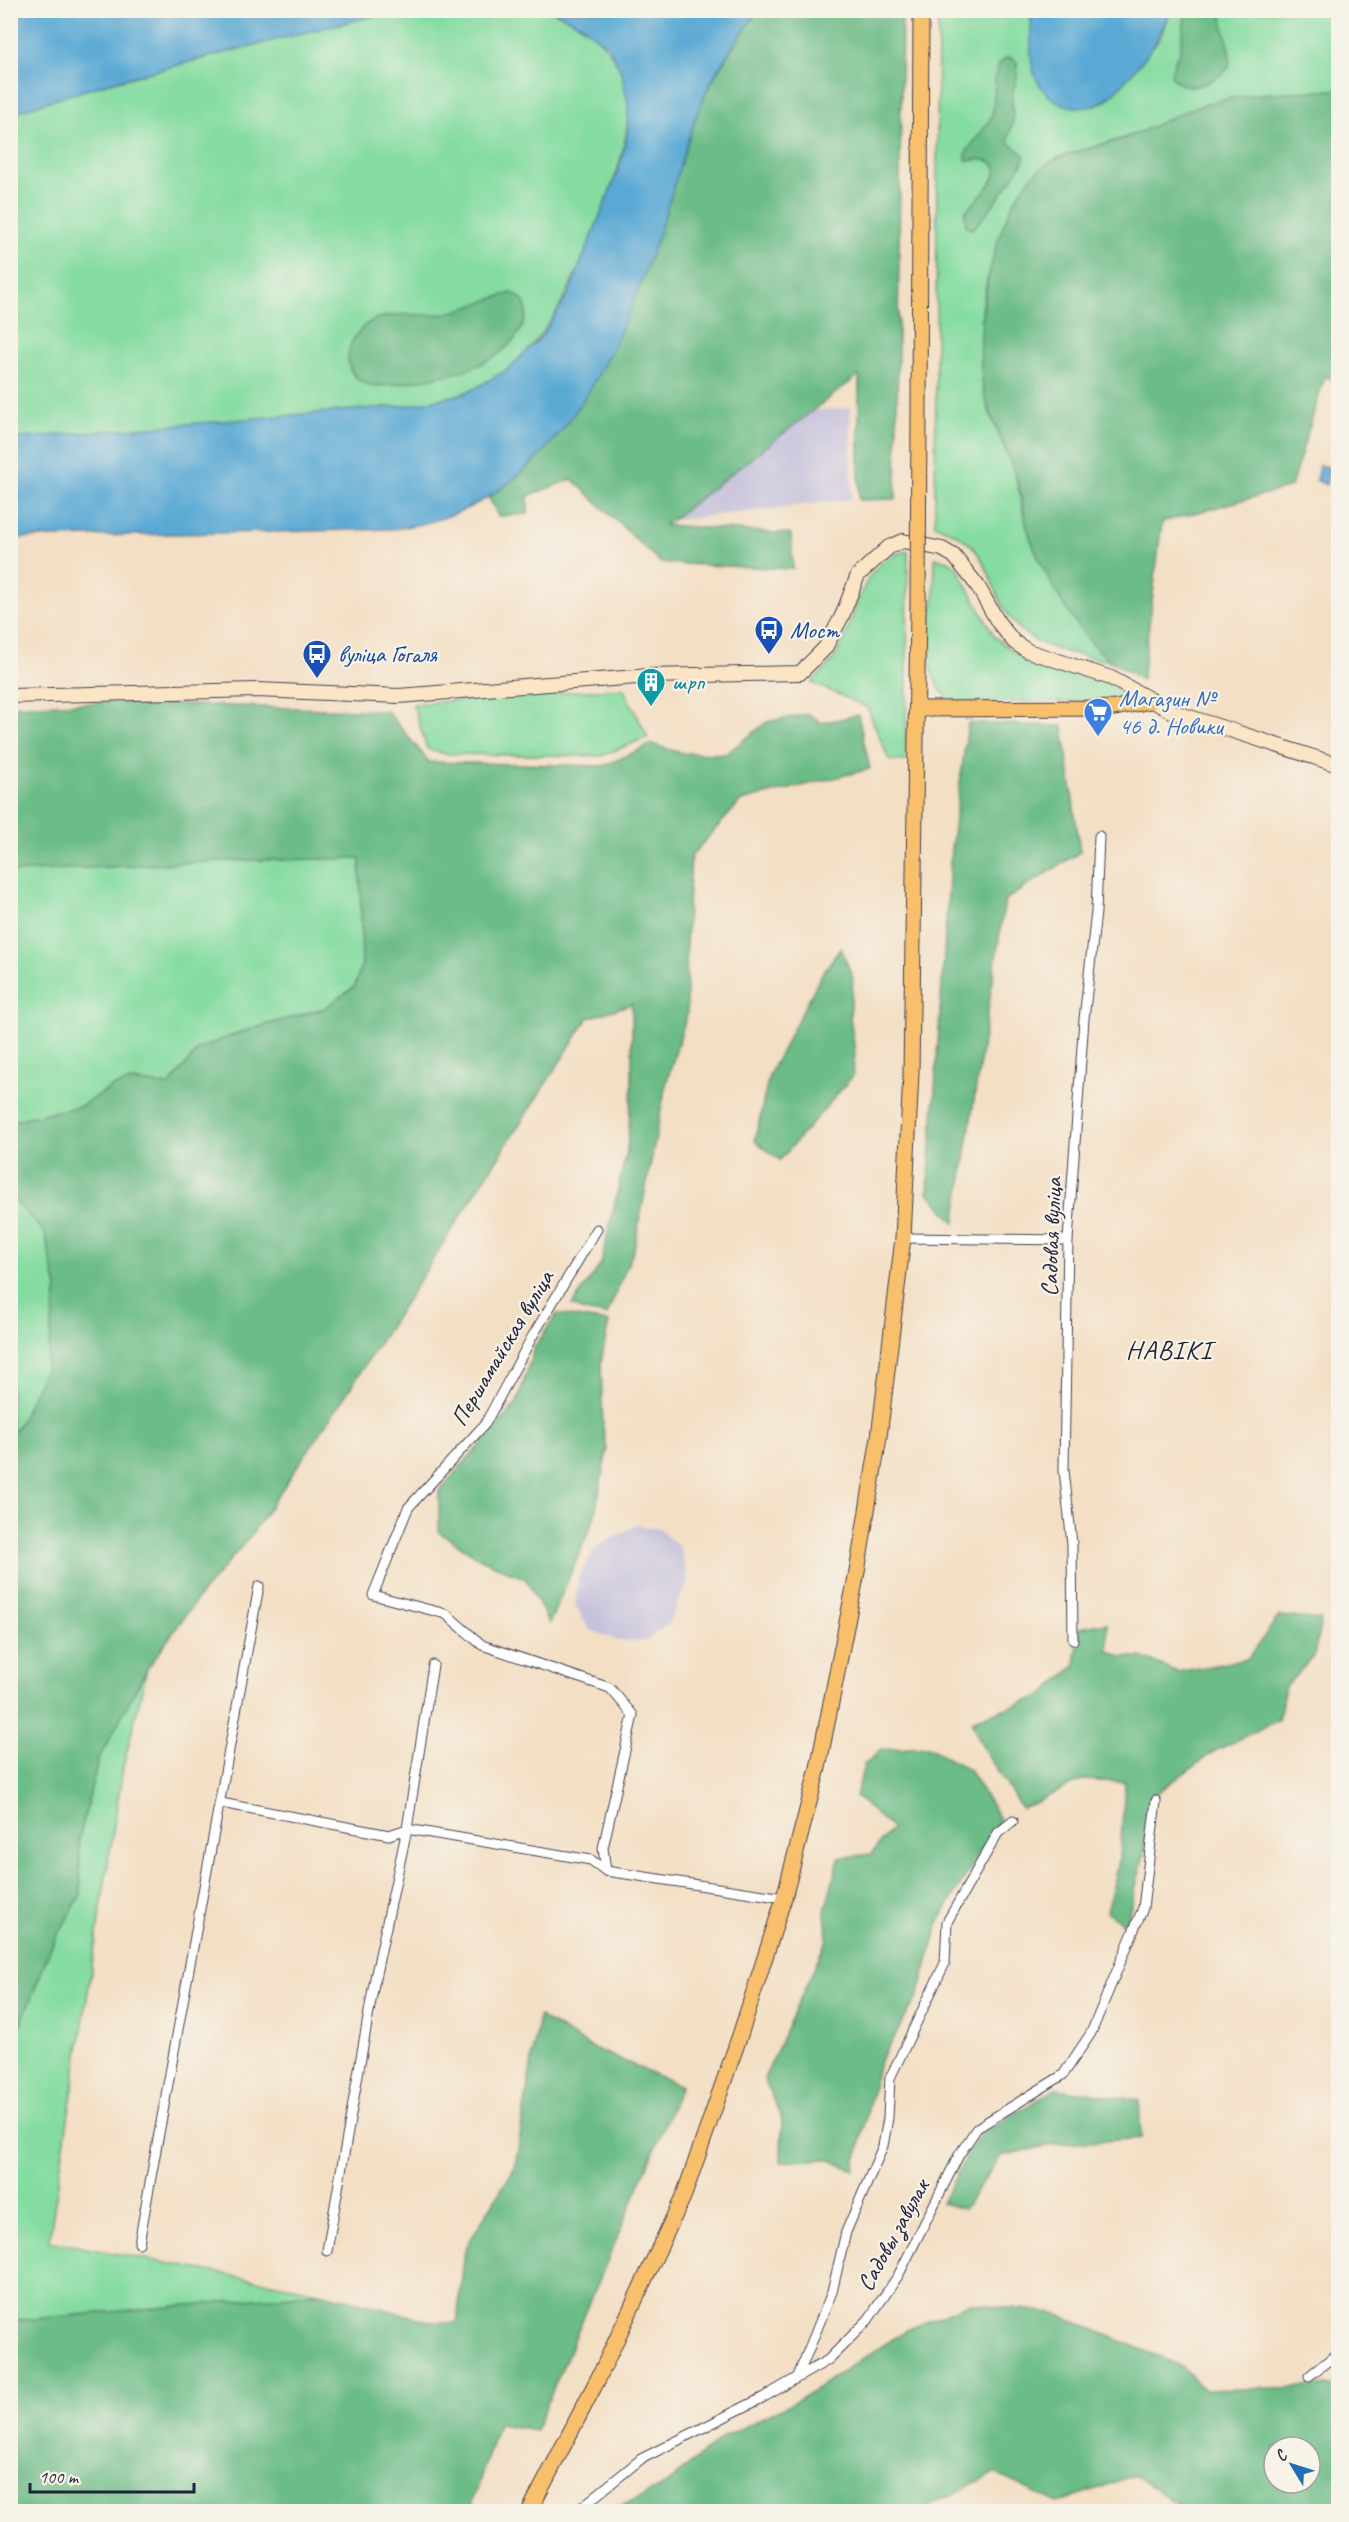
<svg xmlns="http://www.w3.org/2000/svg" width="1349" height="2522" font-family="Caveat,sans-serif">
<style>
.industrial{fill:#c4c0db}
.green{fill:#85dca1;stroke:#547f6e;stroke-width:1.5}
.forest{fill:#6cbc87;stroke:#476f61;stroke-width:1.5;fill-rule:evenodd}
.water{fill:#5aa9d4;stroke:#3e6688;stroke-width:1.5}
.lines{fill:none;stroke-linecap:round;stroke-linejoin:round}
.street-casing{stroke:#413e50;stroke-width:11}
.secondary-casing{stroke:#413e50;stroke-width:16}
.primary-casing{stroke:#413e50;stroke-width:17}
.street{stroke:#fff;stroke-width:9}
.secondary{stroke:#fce5c4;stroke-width:14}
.primary{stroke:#f8bf6c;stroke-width:15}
.primary-bridge-casing{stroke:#413e50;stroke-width:17;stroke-linecap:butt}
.primary-bridge{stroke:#f8bf6c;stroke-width:15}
.labels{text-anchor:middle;stroke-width:4.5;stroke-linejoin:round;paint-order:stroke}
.transit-label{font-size:24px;fill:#164399;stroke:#f7f3e8;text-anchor:start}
.culture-label{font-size:24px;fill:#0d838f;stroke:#f7f3e8;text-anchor:start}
.shop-label{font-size:24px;fill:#366cbe;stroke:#f7f3e8;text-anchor:start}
.street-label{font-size:24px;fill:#22223b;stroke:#f7f3e8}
.quarter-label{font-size:27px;letter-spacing:1.5px;fill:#22223b;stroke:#f7f3e8}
</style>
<rect width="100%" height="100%" fill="#f7f3e8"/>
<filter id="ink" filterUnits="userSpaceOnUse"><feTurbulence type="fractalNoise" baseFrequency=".0167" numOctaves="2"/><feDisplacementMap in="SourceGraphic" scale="12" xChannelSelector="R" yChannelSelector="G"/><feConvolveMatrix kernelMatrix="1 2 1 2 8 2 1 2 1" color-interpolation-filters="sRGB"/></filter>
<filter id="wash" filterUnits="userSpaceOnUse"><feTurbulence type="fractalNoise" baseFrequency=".008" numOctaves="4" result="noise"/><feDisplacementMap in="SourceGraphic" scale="24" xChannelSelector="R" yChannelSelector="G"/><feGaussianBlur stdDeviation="1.35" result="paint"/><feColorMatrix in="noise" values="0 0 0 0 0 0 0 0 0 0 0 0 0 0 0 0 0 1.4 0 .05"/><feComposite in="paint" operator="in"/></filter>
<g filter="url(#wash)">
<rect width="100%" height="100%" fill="#f3dfc4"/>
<g class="industrial">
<path d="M850,408l2,91 -182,22 -2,-99z"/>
<path d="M637,1525l22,4 21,19 8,34 -20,42 -21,16 -29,1 -29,-12 -14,-24 4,-30 17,-28z"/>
</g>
<g class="green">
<path d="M397,11c37,0 73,0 109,0 14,0 32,-3 46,0 13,2 28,14 39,22 65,51 30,132 4,195 -22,55 -40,101 -87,141 -28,23 -62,29 -96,36l-401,34v-325c59,-22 121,-37 183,-53 68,-18 135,-36 203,-50z"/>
<path d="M938,11h93l1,49 9,26 8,10 44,10 13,-5 17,-17 37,-46 10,-27h168v79l-81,4 -28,5 -31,8 -65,28 -75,23 -16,10 -34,49 -21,63 -5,27 -1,57 2,25 6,23 26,61 9,43 15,43 22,39 28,40 24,24c-29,-7 -68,-10 -91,-31 -41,-37 -20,-84 -87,-106z"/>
<path d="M908,551l-2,210 -17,-1 -22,-53 -55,-24c7,-8 16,-16 22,-25 25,-36 21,-98 74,-107z"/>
<path d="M935,558l14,3 9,8 37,68 20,16 98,31 7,5 -2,11 -5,2h-159c-33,-21 -24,-62 -23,-96l3,-2z"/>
<path d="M623,688l25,49 -47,19 -155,-2 -19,-5 -14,-45z"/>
<path d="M360,858l2,106 -7,22 -30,22 -87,25 -40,16 -29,37 -37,-5 -20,6 -31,19 -70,15 -1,-249 210,-11z"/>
<path d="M11,1197l34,36 12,55 -11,80 -28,58 -7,8z"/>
<path d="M147,1669l-24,98 -74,474 275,52 -313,28v-272l40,-102 30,-53 -2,-54 19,-80z"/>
</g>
<g class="forest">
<path d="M758,11h144l-6,488 -37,1v-125l-194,150 126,9 2,35 -132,-6 -89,-84 -44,17v18l-30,2 -10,-20c103,-66 145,-190 182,-301 11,-32 20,-65 33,-95 14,-32 35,-61 55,-89z"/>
<path d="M1186,11h36c-1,20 11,32 7,56 -12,15 -45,30 -58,8l4,-15 5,-9z"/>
<path d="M1009,57l8,5v15l-5,18 1,25 -5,21 17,15c-1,9 -45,69 -54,73l-5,-2 -1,-14c7,-11 50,-44 21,-53 -7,-2 -13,2 -20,0v-7c7,-12 19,-23 25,-36 8,-20 -4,-53 18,-60z"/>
<path d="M1338,90v292l-13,-6 -34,111 -129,35 -20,158c-12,-8 -26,-15 -38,-25 -30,-27 -60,-80 -74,-118 -7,-20 -8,-42 -14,-62 -9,-29 -26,-54 -32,-84 -12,-58 8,-189 59,-224 27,-18 61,-20 90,-32 22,-9 43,-21 66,-29 46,-14 93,-14 139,-16z"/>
<path d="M512,293c15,6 17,17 11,32 -19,43 -77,51 -118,58 -11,1 -25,5 -36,2 -35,-11 -22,-57 10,-67 21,-7 42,-1 63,-4 24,-4 46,-16 70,-21z"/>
<path d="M109,702l278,9 42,51 175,4 48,-22 29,9 45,1 41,-32 41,-8 14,9 36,-8 12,54 -129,32 -50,55 -5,87 1,71 -21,70 -32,165 -27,66 -24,-4 -11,-6 29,-41 26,-114 5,-61v-85l-44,14 -241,375 -96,142 -54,64 -50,70 -49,91 -19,80 2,54 -30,53 -40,102v-615l7,-8 28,-58 11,-80 -12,-55 -34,-36v-76l70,-15 31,-19 20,-6 37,5 29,-37 40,-16 87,-25 30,-22 7,-22 -2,-106 -140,3 -209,11v-166z"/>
<path d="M968,723l95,3 17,126 -75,48 -50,323 -27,-31 23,-343z"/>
<path d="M841,948l12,31 -3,38 5,34 -2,25 -73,84 -25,-19 14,-66 54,-103z"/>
<path d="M557,1314l52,8 -8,40 2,66 4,22 -13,69 -45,105 -23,-45 -47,-21 -40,-26v-41l78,-88 17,-55z"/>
<path d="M1279,1616l42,4 -7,36 -28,30 -8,34 -63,31 -63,45 -9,62 -17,67 -19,-13 13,-55 5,-75 -43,-2 -60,29 -39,-61 -12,-27 70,-25 34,-30 5,-38 27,-5 1,27 13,7h20l37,15 70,-13z"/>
<path d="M928,1747l41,23 31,49 -60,100 -22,77 -39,66 -25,108 -27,-11 -46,3 1,-42 -18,-41 63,-140 -2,-28 14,-53 32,-4 21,-26 -36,-31 8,-32 17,-15z"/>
<path d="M539,2016l50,30 92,40 -145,344 -38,-6 -28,87h-459v-190l313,-28 109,29 24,1 8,-74 50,-82z"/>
<path d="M1056,2089l83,11 2,38 -90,7 -50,11 -37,53 -22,-6 27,-52 12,-17z"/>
<path d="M971,2303l83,10 129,54 21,23 134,-4v122l-3,4 -160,-1 4,-5 -45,-31 -77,28 -63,-30 -75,38h-308l54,-26 57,-47 78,-39 107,-69zM1274,2447h36v36h-36z"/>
</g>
<g class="water">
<path d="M11,10h386v1c-70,15 -138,33 -208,51 -60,15 -120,31 -178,52z"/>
<path d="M552,11h206c-20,28 -41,56 -55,88 -17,40 -27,84 -41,125 -38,110 -91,244 -208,290 -20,8 -40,12 -61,15l-382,9v-99l401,-34 55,-12 40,-23 34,-33 27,-42 50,-124 9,-34 1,-34 -7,-32 -13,-25 -27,-21z"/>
<path d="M1031,11v-1l139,1c-10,25 -20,42 -38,62 -20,22 -35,43 -69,31 -13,-5 -23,-16 -28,-29 -8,-20 -2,-44 -4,-64z"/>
<path d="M1319,465l10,2 -3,18 -10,-5z"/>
</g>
</g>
<g filter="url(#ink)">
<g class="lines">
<g class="street-casing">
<g id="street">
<path d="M597,1229l-65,108 -47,87 -77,84 -35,87 73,19 36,31 128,43 23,27 -30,133 3,23"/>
<path d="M903,1238l165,2"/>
<path d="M1073,1640l-1,-96 -8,-74 4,-230 16,-221 12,-107 3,-76"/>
<path d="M221,1803l168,32 18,-6 184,31 15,11 178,27"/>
<path d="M139,2243l120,-657"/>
<path d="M327,2251l48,-273 32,-149 26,-164"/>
<path d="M798,2376l34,-84 14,-60 37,-86 5,-28 2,-40 55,-115 2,-41 51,-89 15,-12"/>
<path d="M1309,2376l29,-23"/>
<path d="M576,2512l65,-53 123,-62 64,-37 40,-40 30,-44 61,-121 18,-27 86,-53 28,-42 52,-125 13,-107"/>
</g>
</g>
<g class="secondary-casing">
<path id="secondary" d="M10,696l247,-6 142,6 250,-20 151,-3 25,-25 17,-32 16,-41 31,-28 14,-6 39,8 12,7 23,29 21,37 16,20 14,9 83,27 60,33 167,54"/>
</g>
<g class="primary-casing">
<g id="primary">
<path d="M917,709l198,-1 36,-7"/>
<path d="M529,2512l70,-135 85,-182 56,-160 44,-137 34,-130 39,-196 22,-135 24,-199 8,-165 7,-464"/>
</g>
</g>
<use href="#street" class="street"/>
<use href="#secondary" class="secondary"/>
<use href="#primary" class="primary"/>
<g class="primary-bridge-casing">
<path id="primary-bridge" d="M918,609l3,-599"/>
</g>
<use href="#primary-bridge" class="primary-bridge"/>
</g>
</g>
<defs>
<g id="bus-pin" transform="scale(1.5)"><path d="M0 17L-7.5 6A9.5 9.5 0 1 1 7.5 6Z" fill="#1a4fb4" stroke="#f7f3e8"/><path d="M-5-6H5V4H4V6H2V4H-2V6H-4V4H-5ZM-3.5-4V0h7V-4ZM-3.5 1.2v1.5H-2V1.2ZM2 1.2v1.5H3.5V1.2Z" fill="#fff"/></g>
<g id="building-pin" transform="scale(1.5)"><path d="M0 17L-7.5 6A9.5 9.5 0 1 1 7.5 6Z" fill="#0f9aa8" stroke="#f7f3e8"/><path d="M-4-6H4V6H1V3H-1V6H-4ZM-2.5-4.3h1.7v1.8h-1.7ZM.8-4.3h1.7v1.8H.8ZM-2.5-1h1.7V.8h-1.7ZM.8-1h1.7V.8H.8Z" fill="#fff"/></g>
<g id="supermarket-pin" transform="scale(1.5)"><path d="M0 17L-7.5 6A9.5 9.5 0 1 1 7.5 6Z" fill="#3f7fe0" stroke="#f7f3e8"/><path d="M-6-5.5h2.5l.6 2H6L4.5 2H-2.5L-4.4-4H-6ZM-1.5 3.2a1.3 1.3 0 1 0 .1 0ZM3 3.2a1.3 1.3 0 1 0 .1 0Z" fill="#fff"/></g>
</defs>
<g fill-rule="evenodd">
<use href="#bus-pin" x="769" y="630"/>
<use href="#bus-pin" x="317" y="654"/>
<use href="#building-pin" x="651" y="682"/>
<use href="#supermarket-pin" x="1098" y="712"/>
</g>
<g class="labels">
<g class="transit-label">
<text x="790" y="638">Мост</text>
<text x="338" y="662">вуліца Гогаля</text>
</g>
<g class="culture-label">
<text x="672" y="690">шрп</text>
</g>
<g class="shop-label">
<text x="1119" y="706">Магазин №<tspan x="1119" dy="28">46 д. Новики</tspan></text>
</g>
<g class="street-label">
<text transform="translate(1051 1237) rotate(-88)" y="8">Садовая вуліца</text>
<text transform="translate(502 1348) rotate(-59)" y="8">Першамайская вуліца</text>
<text transform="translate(893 2235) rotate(-61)" y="8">Садовы завулак</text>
</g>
<g class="quarter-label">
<text x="1169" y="1359">НАВІКІ</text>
</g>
</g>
<rect width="1349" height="2522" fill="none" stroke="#f7f3e8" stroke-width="36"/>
<g transform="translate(1292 2465) rotate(308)"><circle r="28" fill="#f7f3e8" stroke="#a29fa3" stroke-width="1.5"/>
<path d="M0-4.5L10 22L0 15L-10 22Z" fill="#1f6fb2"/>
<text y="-9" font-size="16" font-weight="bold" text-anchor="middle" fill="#22223b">С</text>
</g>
<path d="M30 2483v9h164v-9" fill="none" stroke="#22223b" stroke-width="3"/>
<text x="39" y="2483" font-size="18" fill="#22223b" stroke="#f7f3e8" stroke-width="4.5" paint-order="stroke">100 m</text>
</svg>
